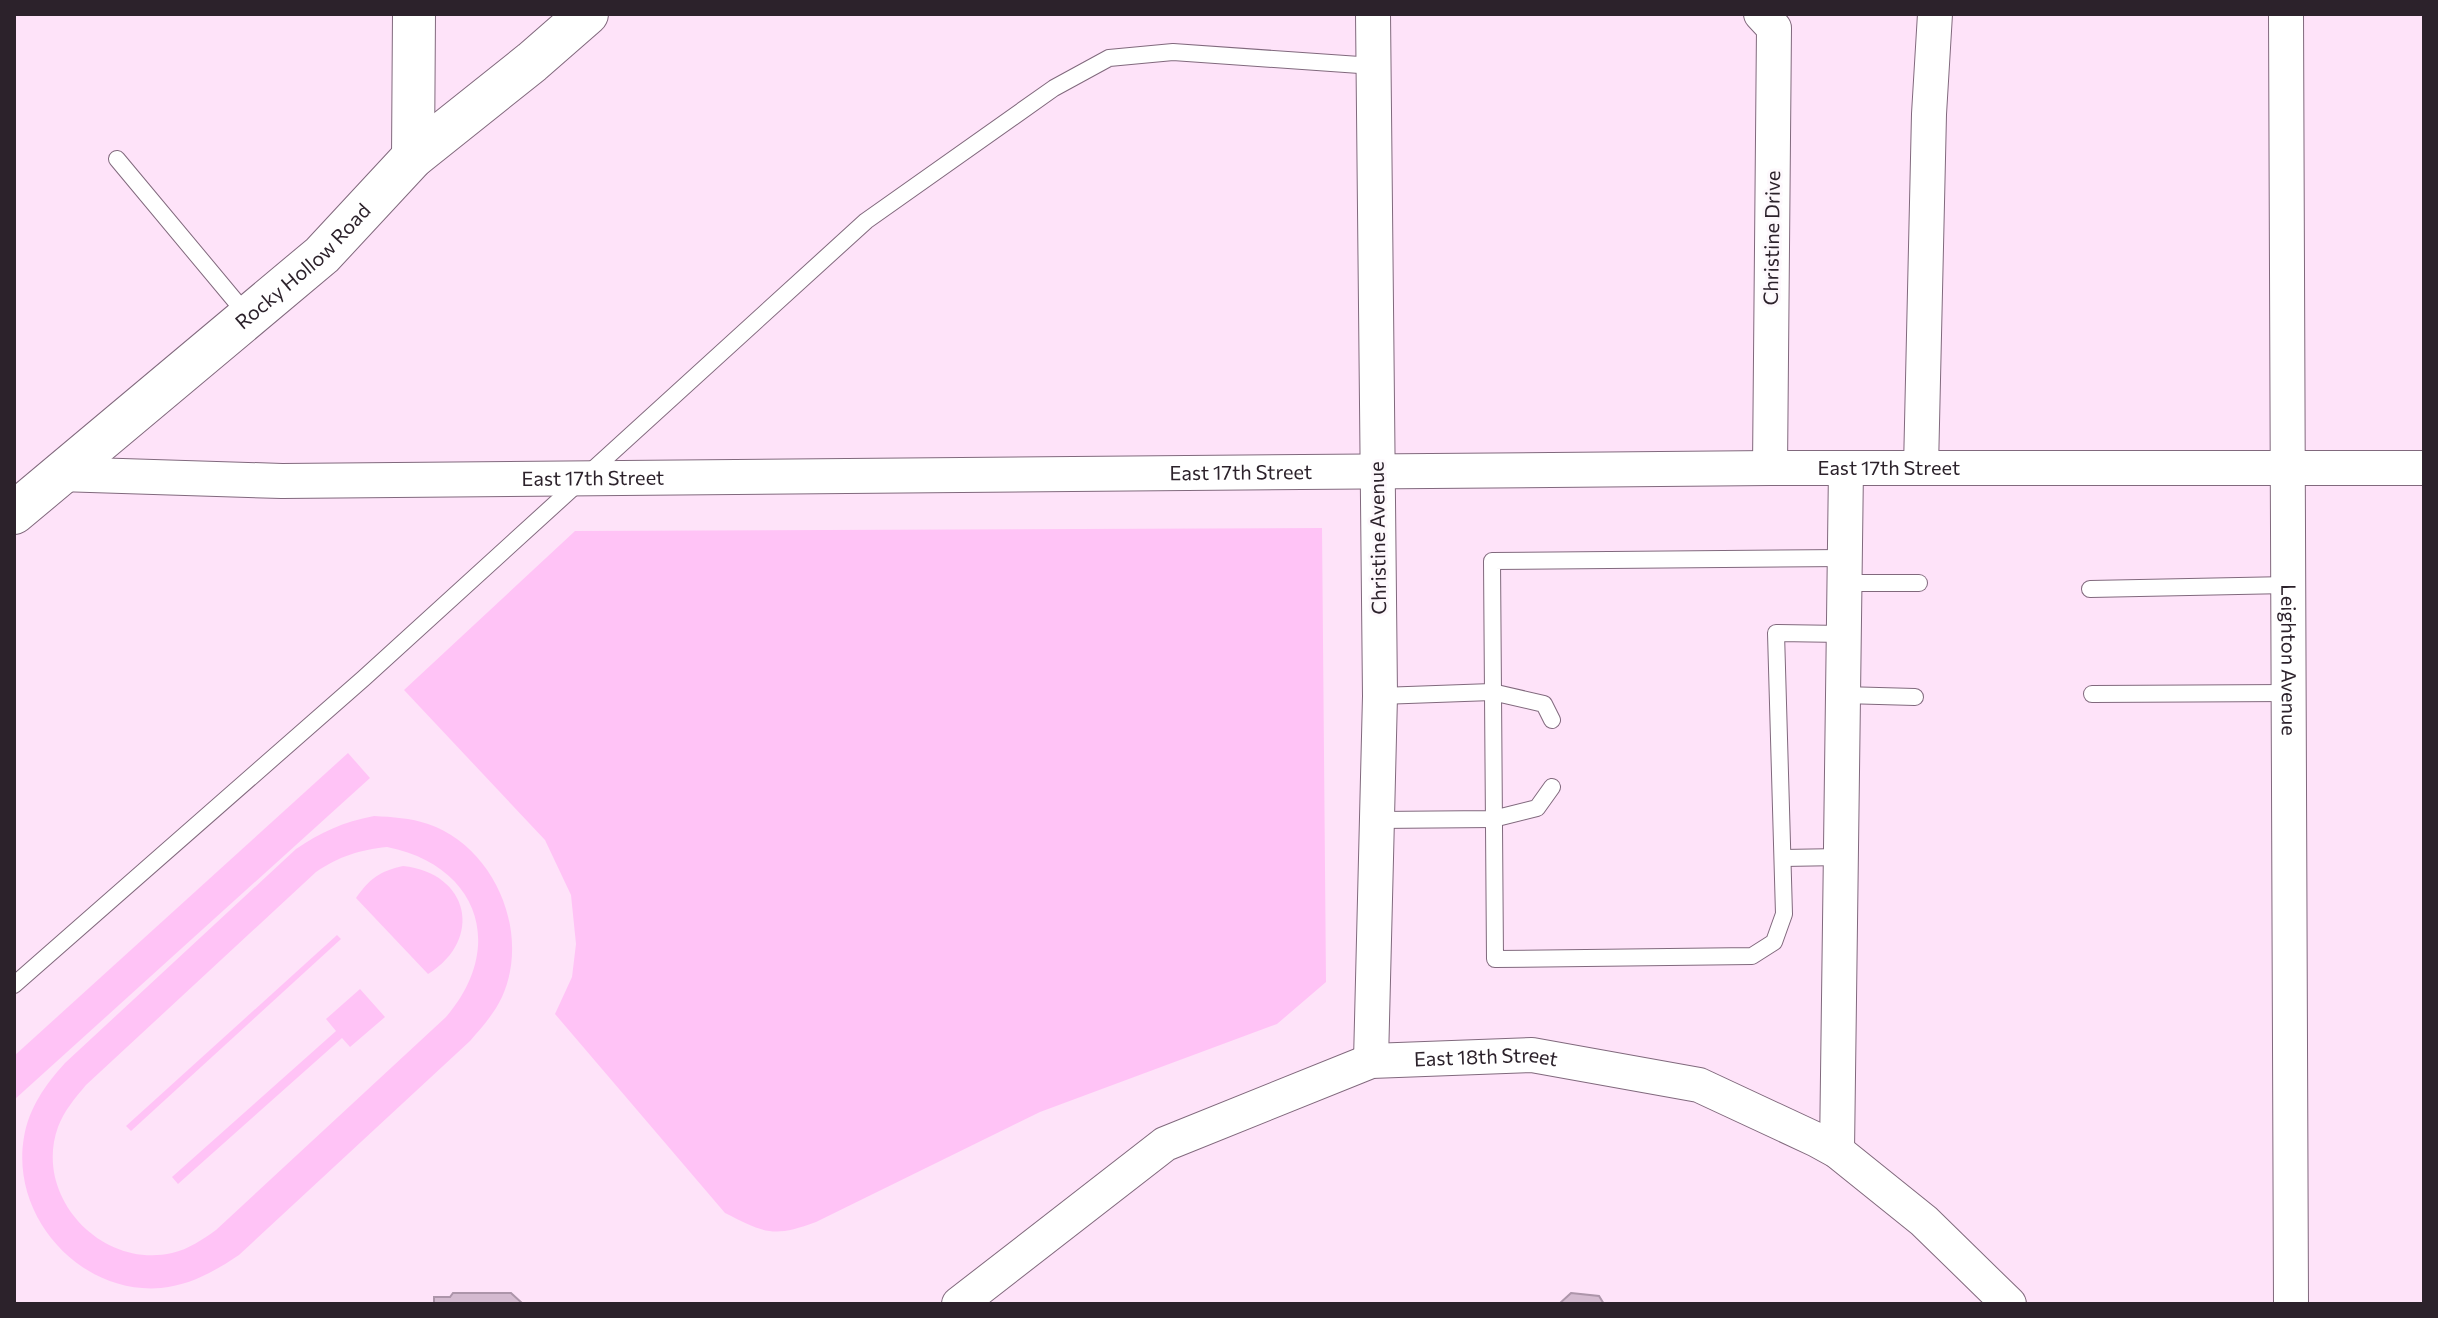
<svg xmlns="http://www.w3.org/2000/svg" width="2438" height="1318" font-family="Commissioner,sans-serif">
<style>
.green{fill:#ffc3f6;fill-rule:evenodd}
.building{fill:#d4bad0;stroke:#ad95aa;stroke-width:2;filter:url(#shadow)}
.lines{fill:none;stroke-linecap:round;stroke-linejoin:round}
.service-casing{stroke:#81697d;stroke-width:18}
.minor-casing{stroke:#81697d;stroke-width:36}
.tertiary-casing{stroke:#81697d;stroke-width:44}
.service{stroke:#fff;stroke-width:16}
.minor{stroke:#fff;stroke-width:34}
.tertiary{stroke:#fff;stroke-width:42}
.labels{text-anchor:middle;stroke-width:6;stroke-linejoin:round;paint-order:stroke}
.street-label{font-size:20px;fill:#2c222b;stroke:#fdf8fc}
</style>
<defs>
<filter id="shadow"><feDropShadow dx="-7" dy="7" stdDeviation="0" flood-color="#0004"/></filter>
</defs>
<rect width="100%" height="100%" fill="#fee3f9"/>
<g class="green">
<path d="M1322,528l4,454 -49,42 -237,88 -224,110c-43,16 -51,11 -91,-9l-170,-199 17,-37 4,-33 -5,-49 -26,-55 -141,-150 171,-159z"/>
<path d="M348,753l22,25 -356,322v-44z"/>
<path d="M374,816c19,1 36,2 54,8 67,23 103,109 74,173 -8,17 -20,30 -32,44l-231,214c-24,16 -48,30 -78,33 -80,7 -151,-71 -137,-151 5,-29 21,-52 41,-74l231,-214c25,-17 47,-27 78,-33zM387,847c91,18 120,99 59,170l-230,213c-14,10 -27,19 -44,23 -71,16 -139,-57 -114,-126 6,-16 17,-29 28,-42l230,-213c24,-16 43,-22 71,-25z"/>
<path d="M403,866c66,7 81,73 25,108l-72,-76c13,-19 24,-27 47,-32z"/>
<path d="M337,935l4,4 -210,192 -5,-5z"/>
<path d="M360,989l25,28 -35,30 -8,-9 -164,146 -6,-7 164,-146 -10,-12z"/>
</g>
<g class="building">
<path d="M453,1293h58l12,11h-89v-7h16z"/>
<path d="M1571,1293l28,3 5,8h-45z"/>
</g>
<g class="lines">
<g class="service-casing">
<g id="service">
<path d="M117,159l130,156"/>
<path d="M1844,583h75"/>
<path d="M2090,589l200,-4"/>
<path d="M1843,634l-67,-1 8,281 -10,28 -22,14 -257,3 -3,-398 352,-3"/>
<path d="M2092,694l198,-1"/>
<path d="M1843,695l72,2"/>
<path d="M1380,696l112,-4 52,12 8,16"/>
<path d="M1377,820l116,-1 44,-11 15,-21"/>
<path d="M1783,858l58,-1"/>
<path d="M14,985l350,-307 502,-457 188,-133 55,-30 64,-6 201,14"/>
</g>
</g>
<g class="minor-casing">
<g id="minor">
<path d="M1761,14l13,14 -4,440"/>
<path id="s1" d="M2286,14l5,1290"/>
<path d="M1921,468l8,-354 6,-100"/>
<path id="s2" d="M59,474l223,7 1488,-13h654"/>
<path d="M1371,1061l9,-365 -7,-682"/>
<path d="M1837,1151l9,-683"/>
<path id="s3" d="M959,1304l206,-160 206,-83 161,-6 167,30 118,55 20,11 87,70 85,83"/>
</g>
</g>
<g class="tertiary-casing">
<g id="tertiary">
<path d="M413,157l1,-143"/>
<path id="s4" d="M14,513l308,-258 91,-98 119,-95 55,-48"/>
</g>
</g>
<use href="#service" class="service"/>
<use href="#minor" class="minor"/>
<use href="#tertiary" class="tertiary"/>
</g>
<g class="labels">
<g class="street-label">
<text transform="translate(1772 238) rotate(-89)" y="7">Christine Drive</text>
<text dy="7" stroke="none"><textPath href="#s4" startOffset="380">Rocky Hollow Road</textPath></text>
<text dy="7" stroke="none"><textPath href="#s2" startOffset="1830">East 17th Street</textPath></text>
<text dy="7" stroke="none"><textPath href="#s2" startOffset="1182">East 17th Street</textPath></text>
<text dy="7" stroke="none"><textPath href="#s2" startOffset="534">East 17th Street</textPath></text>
<text transform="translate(1378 538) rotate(-91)" y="7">Christine Avenue</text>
<text dy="7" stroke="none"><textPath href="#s1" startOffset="646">Leighton Avenue</textPath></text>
<text dy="7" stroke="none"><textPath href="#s3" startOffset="598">East 18th Street</textPath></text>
</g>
</g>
<rect width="2438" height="1318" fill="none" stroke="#2c222b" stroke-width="32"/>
</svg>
